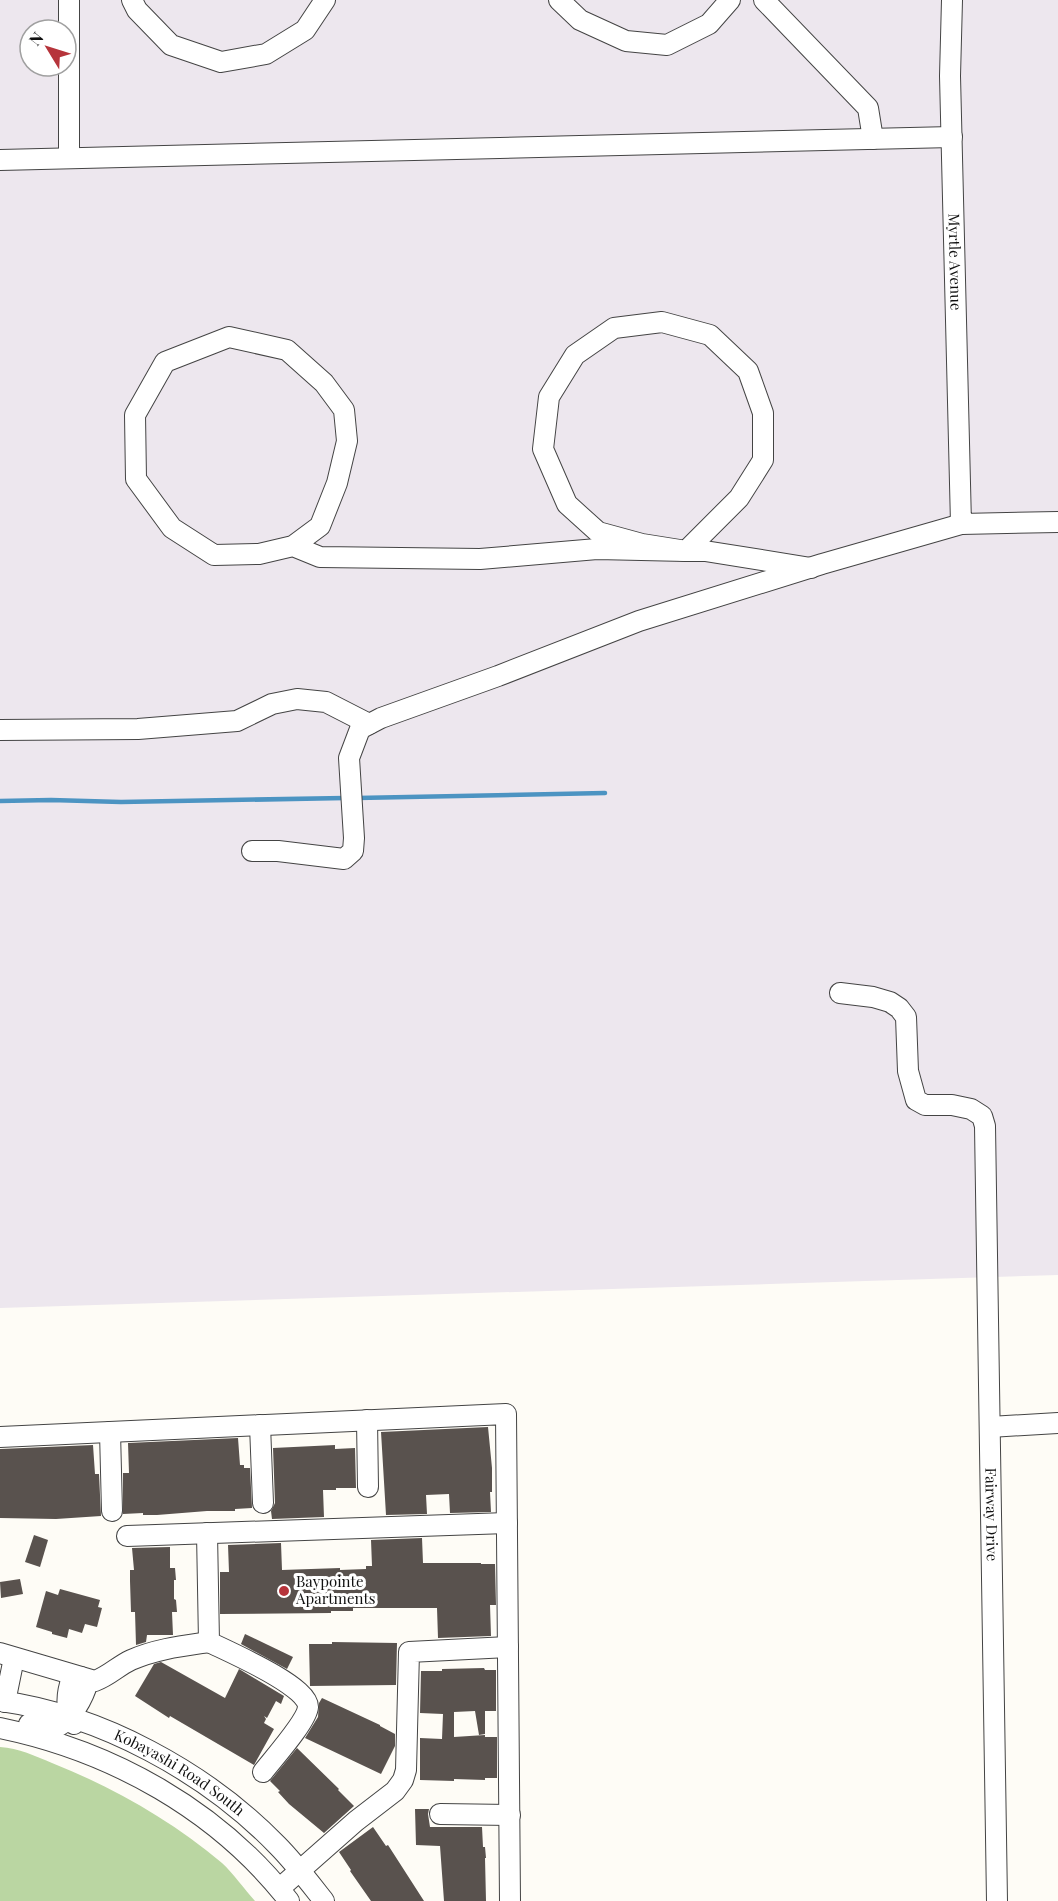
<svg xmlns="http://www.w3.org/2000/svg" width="1058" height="1901" font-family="'Playfair Display',serif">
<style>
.industrial{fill:#ede7ee;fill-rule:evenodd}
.forest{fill:#bad6a2}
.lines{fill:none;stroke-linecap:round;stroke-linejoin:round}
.stream{stroke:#4c94c2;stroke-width:4.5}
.building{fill:#59524e}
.minor-casing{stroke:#444;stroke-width:22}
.minor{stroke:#fff;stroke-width:20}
.poi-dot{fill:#b6343b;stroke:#fff;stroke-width:2}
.labels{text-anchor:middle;stroke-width:6;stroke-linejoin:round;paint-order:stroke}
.street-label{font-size:15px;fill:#111;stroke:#fff}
.poi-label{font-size:15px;fill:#111;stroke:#fff;text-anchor:start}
</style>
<rect width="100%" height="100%" fill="#fefcf6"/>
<path class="industrial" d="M0,0h1058v1275l-1058,33zM30,30h36v36h-36z"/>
<path class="forest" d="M0,1747c19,1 35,9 52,16 61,24 120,58 170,100 12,11 22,26 33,38h-255z"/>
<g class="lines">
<g class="stream">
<path d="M357,798l248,-5"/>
<path d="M0,801l51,-1 70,2 224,-4"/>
</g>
</g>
<g class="building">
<path d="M488,1427l4,41v24h-2l1,20 -41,1 -1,-19 -23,1 1,19 -41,1 -5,-83z"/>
<path d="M238,1438l2,27h4v3h6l2,40 -17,1v2h-28l-50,4h-14v-2l-20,1v-41h6l-1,-30z"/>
<path d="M93,1445l2,29h4l2,42 -45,3 -56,-1v-69z"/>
<path d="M335,1445v4l20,-1 1,40h-20v2h-13l1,27 -52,2 -1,-8 4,-8 -2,-55z"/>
<path d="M34,1535l14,5 -8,27 -15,-5z"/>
<path d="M422,1538l1,25h58v1h14l1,41h-6l1,31 -53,2 -1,-30h-84v3h-22v2l-111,1v-42h9l-1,-27 53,-2 1,27 58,-2v2l26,-1v-3h6l-1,-26z"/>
<path d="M170,1547v21h5l1,12h-2v19l2,1 1,12h-5l1,23h-26l-1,7 -10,3 -1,-33h-4l-1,-31v-11h4l-2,-22z"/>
<path d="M20,1579l3,15 -22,4 -1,-16z"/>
<path d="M60,1589l40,11 -2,7 4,1 -5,19 -12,-3 -3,9 -13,-4 -2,9 -15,-4v-2l-16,-5 10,-36 12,4z"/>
<path d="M245,1634l48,23 -6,12 -46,-25z"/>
<path d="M332,1642l65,1 -1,42 -86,1 -1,-42h23z"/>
<path d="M161,1662l64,36 14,-29 45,27 -3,8 -5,-3 -9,17 -3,-2 2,3 -2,4 10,6 -20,36 -84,-49 -1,2 -34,-22 19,-32z"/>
<path d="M484,1668l1,2h11v41h-11v23l-6,1 -4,-24 -21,1v25l31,-2v2h12v41h-12v2l-31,-1v2l-34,-1v-42l22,1 1,-25 -23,-1 1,-42h21v-2z"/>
<path d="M322,1698l58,27v1l15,8v12l-14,28 -76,-36 13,-21 1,-14z"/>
<path d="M297,1748l42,41 -1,1 16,16 -30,27 -35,-29 -11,-12 2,-1 -10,-10z"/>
<path d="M415,1809h14l-1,5 2,13h52l1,20h2l1,11h-1l1,43h-42l-4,-55 -24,-1z"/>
<path d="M373,1827l13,19 2,-1 36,56h-53l-21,-30 1,-1 -12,-18z"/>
</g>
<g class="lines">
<g class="minor-casing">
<g id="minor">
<path d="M132,0l5,10 34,35 50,17 45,-8 39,-24 20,-30"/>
<path d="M559,0l21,20 46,21 41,4 42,-21 21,-24"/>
<path d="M764,0l104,108 5,31"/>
<path id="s1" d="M952,0l-2,76 11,448 97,-2"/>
<path d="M69,158v-158"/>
<path d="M0,160l952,-23"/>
<path d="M662,322l48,13 38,36 15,42v47l-24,38 -53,53 -44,-7 -44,-12 -31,-28 -24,-55 6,-52 26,-42 39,-27z"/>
<path d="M293,546l27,-20 17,-43 10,-42 -3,-31 -20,-27 -37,-33 -58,-13 -64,25 -30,53 1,64 36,49 42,27 45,-1 34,-8 27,11 160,2 117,-10 89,2h19l106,17"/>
<path d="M0,730l138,-1 99,-8 35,-17 25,-5 29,3 43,22"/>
<path d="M252,851h26l66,8 9,-8 1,-13 -5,-80 11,-29 21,-11 117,-42 141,-55 183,-57 143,-41"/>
<path id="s2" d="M840,993l33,4 17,5 9,6 7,9 2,54 8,29 9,5h27l19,4 11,7 3,10 12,775"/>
<path d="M367,1420l1,67"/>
<path d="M260,1425l3,78"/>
<path d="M990,1427l68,-4"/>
<path d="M110,1432l2,79"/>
<path d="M0,1437l506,-23 4,487"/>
<path d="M207,1533l2,109c18,9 100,44 99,65 -1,14 -35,52 -45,65"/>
<path d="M127,1536l380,-13"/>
<path d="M0,1653l95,28c14,-5 23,-15 36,-21 25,-11 51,-14 78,-18"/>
<path id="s3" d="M0,1701c101,14 206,71 277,144 17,17 32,37 47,56"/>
<path d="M5,1702l9,-44"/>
<path d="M29,1724c6,2 13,5 19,5 18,0 33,-27 38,-41l-5,-11 -11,7c-4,14 -4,27 4,40"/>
<path d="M0,1728c112,23 218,82 289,173"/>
<path d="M440,1814l70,1"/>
<path d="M280,1888l76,-67 39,-30 8,-11 3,-10 3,-118 99,-5"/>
</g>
</g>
<use href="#minor" class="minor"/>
</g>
<circle class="poi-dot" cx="284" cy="1591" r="6"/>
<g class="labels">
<g class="street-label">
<text dy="5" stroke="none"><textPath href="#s1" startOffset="262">Myrtle Avenue</textPath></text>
<text dy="5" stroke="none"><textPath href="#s2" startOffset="626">Fairway Drive</textPath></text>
<text dy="5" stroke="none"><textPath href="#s3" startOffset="195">Kobayashi Road South</textPath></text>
</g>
<g class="poi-label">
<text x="296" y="1587">Baypointe<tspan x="296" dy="17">Apartments</tspan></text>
</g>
</g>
<g transform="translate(48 48) rotate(308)"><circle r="28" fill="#ffffff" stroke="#a0a0a0" stroke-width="1.5"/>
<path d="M0-4.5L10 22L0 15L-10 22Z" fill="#b6343b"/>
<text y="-9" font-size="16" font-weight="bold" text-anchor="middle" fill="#111111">N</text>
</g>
</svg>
